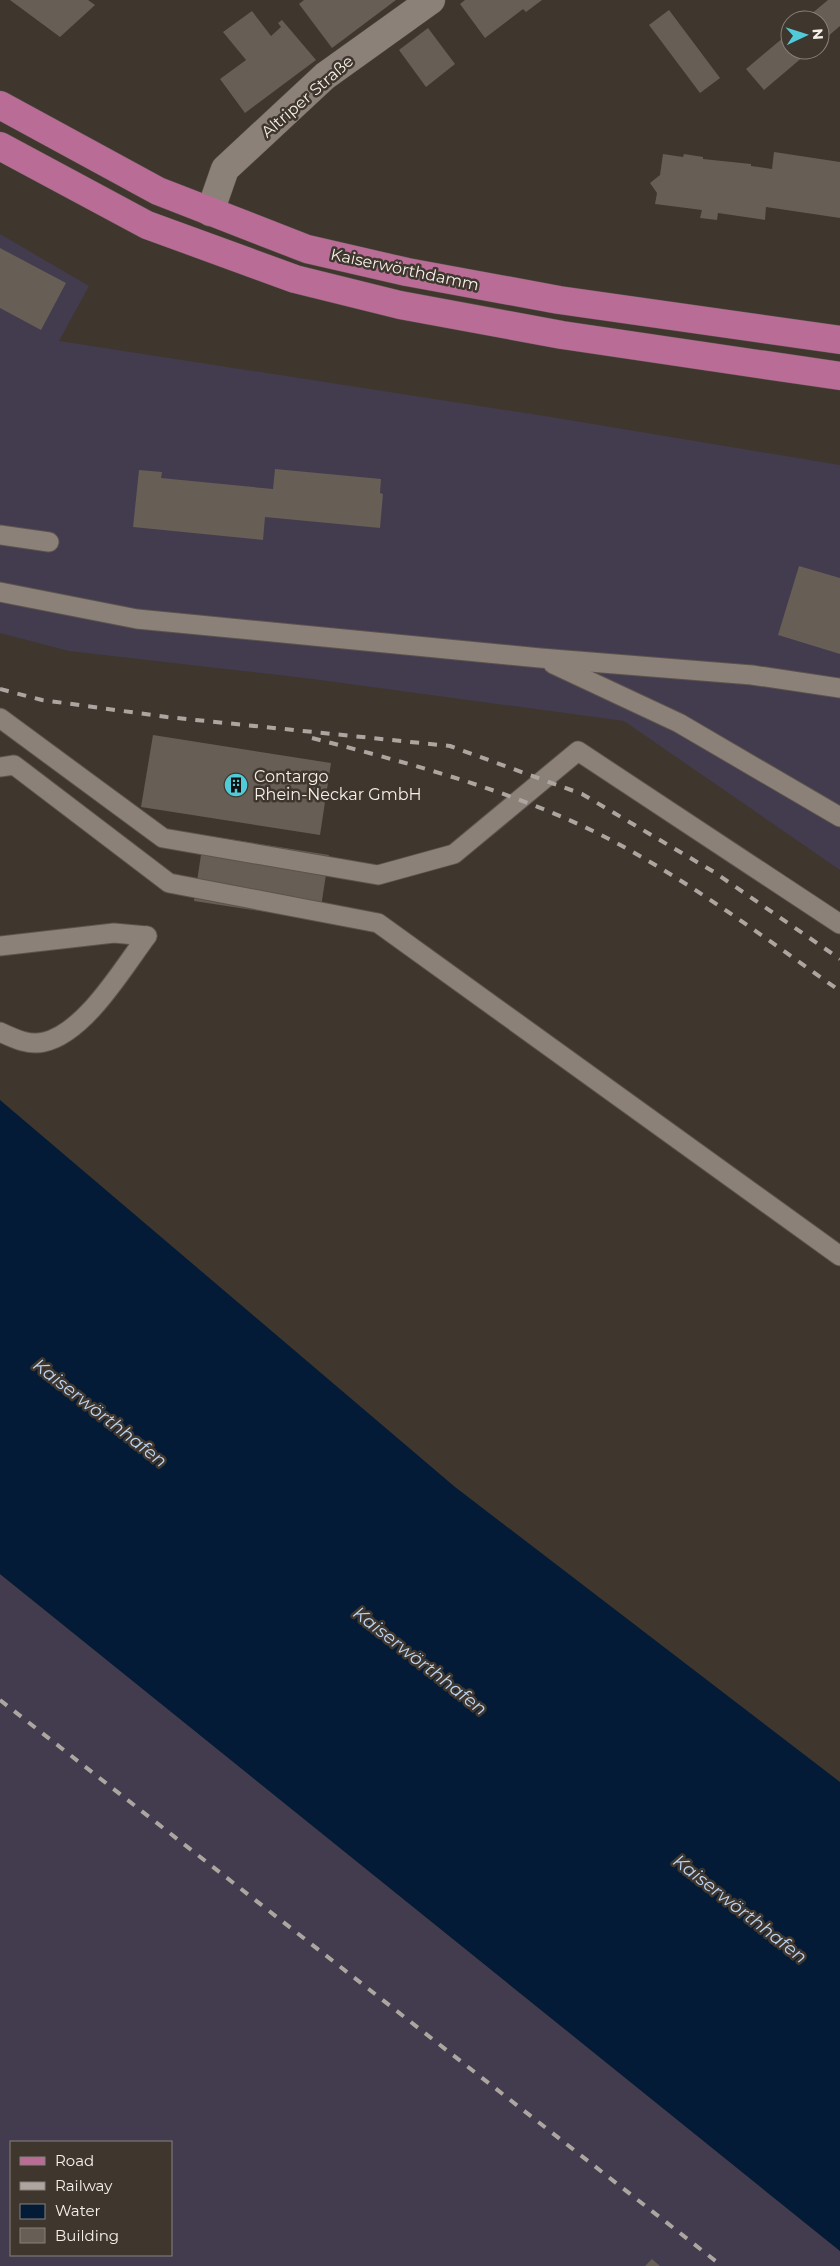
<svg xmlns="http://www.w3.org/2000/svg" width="840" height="2266" font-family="Montserrat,sans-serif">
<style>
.industrial{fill:#423c4e;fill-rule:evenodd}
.water{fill:#031b36}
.building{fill:#675e55}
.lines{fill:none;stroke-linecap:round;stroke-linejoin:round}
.lane-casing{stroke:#5c544d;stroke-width:21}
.street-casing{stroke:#5c544d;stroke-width:29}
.primary-casing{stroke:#5c544d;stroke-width:29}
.lane{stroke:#8c8178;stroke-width:19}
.street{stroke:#8c8178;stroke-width:28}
.primary{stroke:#b96d96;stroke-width:28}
.rail{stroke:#ada6a0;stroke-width:4;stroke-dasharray:9 9;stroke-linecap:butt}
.labels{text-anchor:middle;stroke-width:5;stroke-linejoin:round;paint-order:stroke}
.street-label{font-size:16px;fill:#f6f0eb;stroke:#3f362e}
.poi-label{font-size:16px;fill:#f6f0eb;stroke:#3f362e;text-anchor:start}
.water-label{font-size:18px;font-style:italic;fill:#bbd5f4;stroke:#3f362e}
</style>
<rect width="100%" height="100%" fill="#3f362e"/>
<g class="industrial">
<path d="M0,234l89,52 -30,55 492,76 289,48v405l-216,-149 -319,-43 -236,-27 -69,-18z"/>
<path d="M0,1574l840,677v15h-840zM11,2142h160v113h-160z"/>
</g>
<path class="water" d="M0,1100l455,387 385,295v469l-840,-677z"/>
<g class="building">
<path d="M10,0h78l7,5 -35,32z"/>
<path d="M304,0h92l-64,48 -33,-44z"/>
<path d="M465,0h77l-16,12 -3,-3 -38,29 -25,-34z"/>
<path d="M828,0h12v26l-20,17v-23h-16z"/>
<path d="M669,10l51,68 -20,15 -51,-68z"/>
<path d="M252,11l19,25 10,-9 -3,-4 4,-3 34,40 -71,53 -25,-34 26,-19 -23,-28z"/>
<path d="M428,28l27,36 -29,23 -27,-37z"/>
<path d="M790,32v18h21l-47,40 -18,-21z"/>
<path d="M774,152l66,10v56l-74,-11 -1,13 -47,-7 -1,7 -17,-2 2,-8 -47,-6 2,-11 -7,-10 10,-8 3,-21 20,3 1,-3 19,3v2l48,5v2l21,3z"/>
<path d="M0,248l66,35 -25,47 -41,-22z"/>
<path d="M275,469l106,10 -1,14 3,1 -3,34 -115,-11 -2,23 -130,-13 6,-57 23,2 -1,6 112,11z"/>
<path d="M799,566l41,12v76l-62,-19z"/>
<path d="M153,735l178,28 -11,72 -179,-28z"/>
<path d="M204,835l125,20 -10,65 -125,-19z"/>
<path d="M652,2259l8,7h-15z"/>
</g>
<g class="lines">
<g class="lane-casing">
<g id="lane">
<path d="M0,535l49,7"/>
<path d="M0,592l137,27 403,39 212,17 88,13"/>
<path d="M553,664l126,59 161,94"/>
<path d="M0,718l163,120 215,37 76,-21 124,-103 262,173"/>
<path d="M0,767l14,-2 155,118 209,40 462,333"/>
<path d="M0,946l114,-13 33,3"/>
<path d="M0,1032c13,6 29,14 44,10 41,-9 79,-74 103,-106"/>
</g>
</g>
<g class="street-casing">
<path id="street" d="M210,212l15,-43 100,-93 106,-76"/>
</g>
<g class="primary-casing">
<g id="primary">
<path d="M0,105l158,86 149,58 100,23 152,28 281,40"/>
<path d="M0,146l147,79 148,54 105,26 162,30 278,41"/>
</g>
</g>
<use href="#lane" class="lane"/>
<use href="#street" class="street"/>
<use href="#primary" class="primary"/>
<g class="rail">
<path d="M0,689l42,11 125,17 283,29 132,48 132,78 126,87"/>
<path d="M312,738c100,26 206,54 297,101 82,43 156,99 231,152"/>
<path d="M0,1700l722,566"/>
</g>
</g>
<defs>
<g id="building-disc" transform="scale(1.25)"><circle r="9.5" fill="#52cbd9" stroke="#3f362e"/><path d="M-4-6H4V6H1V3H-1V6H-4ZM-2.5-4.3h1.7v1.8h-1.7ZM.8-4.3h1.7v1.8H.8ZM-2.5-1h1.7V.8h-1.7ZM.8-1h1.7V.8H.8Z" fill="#111"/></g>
</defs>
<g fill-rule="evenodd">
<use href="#building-disc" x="236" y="785"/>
</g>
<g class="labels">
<g class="street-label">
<text transform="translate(307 96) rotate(-41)" y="6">Altriper Straße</text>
<text transform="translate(405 269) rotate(12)" y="6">Kaiserwörthdamm</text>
</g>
<g class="poi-label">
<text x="254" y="782">Contargo<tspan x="254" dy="18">Rhein-Neckar GmbH</tspan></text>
</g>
<g class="water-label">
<text transform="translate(100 1413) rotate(38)" y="6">Kaiserwörthhafen</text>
<text transform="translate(420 1661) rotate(38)" y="6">Kaiserwörthhafen</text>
<text transform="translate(740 1909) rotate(38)" y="6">Kaiserwörthhafen</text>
</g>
</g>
<rect x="10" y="2141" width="162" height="115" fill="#3f362e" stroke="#88807a"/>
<rect x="20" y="2157" width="25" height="8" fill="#b96d96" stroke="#88807a"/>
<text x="55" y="2166" font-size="15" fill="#f6f0eb">Road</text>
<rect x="20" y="2182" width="25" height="8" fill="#ada6a0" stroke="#88807a"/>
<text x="55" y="2191" font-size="15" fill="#f6f0eb">Railway</text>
<rect x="20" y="2204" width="25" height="15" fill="#031b36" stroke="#88807a"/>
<text x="55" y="2216" font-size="15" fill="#f6f0eb">Water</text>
<rect x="20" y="2228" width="25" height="15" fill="#675e55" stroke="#88807a"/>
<text x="55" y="2241" font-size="15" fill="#f6f0eb">Building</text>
<g transform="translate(805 35) rotate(86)"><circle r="24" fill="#3f362e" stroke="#88807a"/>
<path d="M0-4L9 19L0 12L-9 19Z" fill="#52cbd9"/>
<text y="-8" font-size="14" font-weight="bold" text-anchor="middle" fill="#f6f0eb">N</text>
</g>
</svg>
